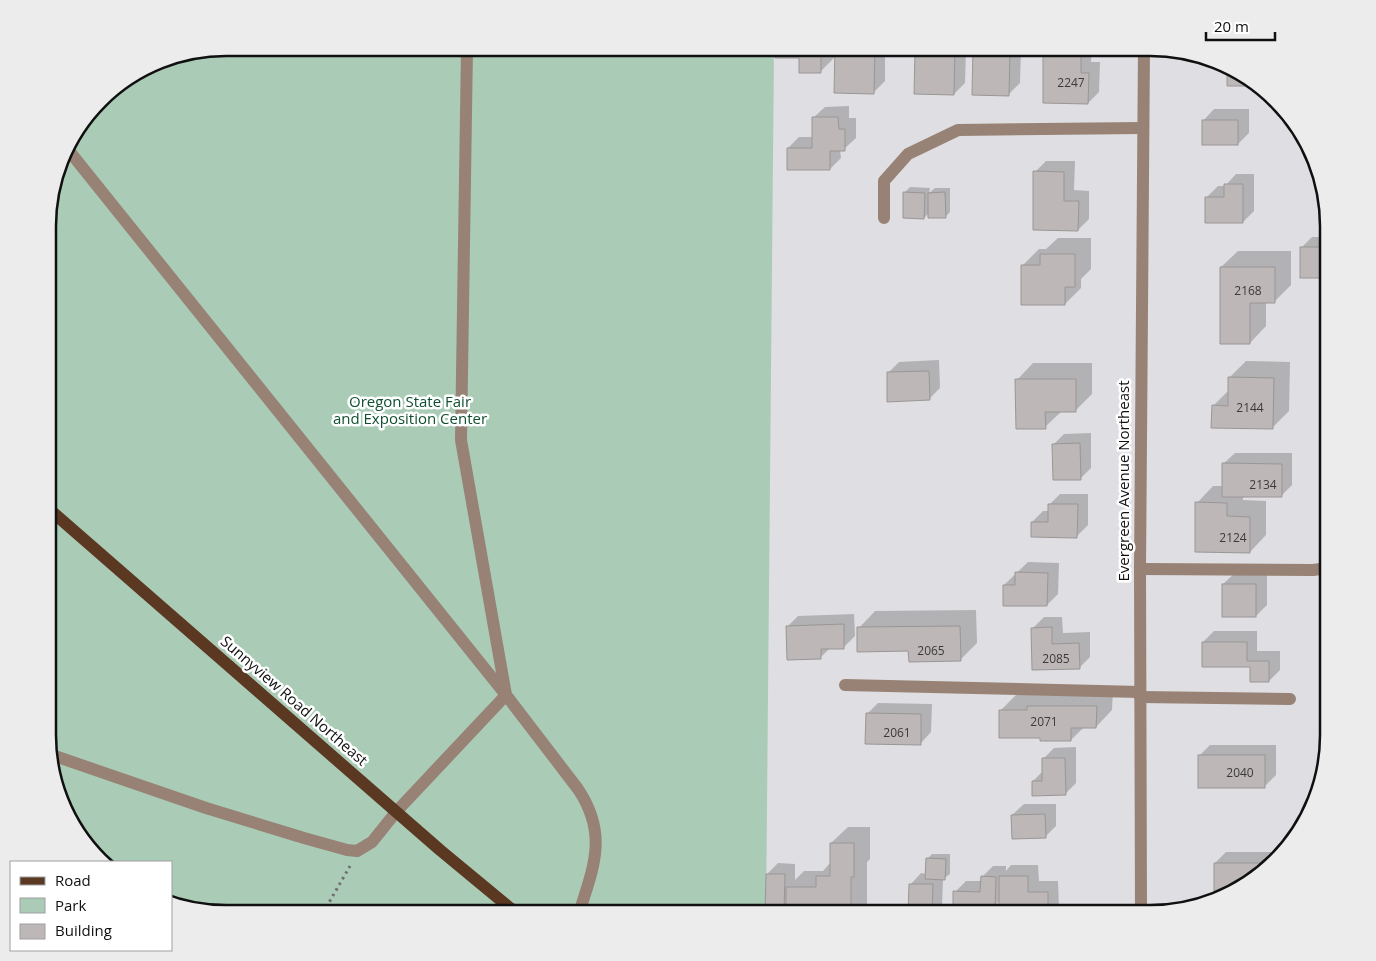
<svg xmlns="http://www.w3.org/2000/svg" width="1376" height="961" font-family="'Open Sans',sans-serif">
<style>
.green{fill:#aacbb6}
.shadow{fill:#0003}
.building{fill:#bdb8b7;stroke:#9a9695}
.lines{fill:none;stroke-linecap:round;stroke-linejoin:round}
.path{stroke:#706f72;stroke-width:3;stroke-dasharray:2.5 4;stroke-linecap:butt}
.minor{stroke:#978275;stroke-width:12}
.major{stroke:#5a3821;stroke-width:12}
.labels{text-anchor:middle;stroke-width:5;stroke-linejoin:round;paint-order:stroke}
.number-label{font-size:12px;fill:#3b3a3a}
.park-label{font-size:15px;fill:#104f31;stroke:#fff}
.street-label{font-size:15px;fill:#101011;stroke:#fff}
.rim{fill:none;stroke:#101011;stroke-width:2.5}
</style>
<rect width="100%" height="100%" fill="#dfdee2"/>
<path class="green" d="M226,48h548l-8,865h-551l-44,-8v-43h-66l-33,-37 -23,-67v-555l17,-56 42,-55 50,-31z"/>
<g class="shadow">
<path d="M776,48h109v33l-11,11 -38,-36 -16,16 -20,-15h-24z"/>
<path d="M920,48h46l-1,35 -11,11 -38,-42z"/>
<path d="M974,48h47l-1,35 -11,11h-36z"/>
<path d="M1053,48h39l-1,14h9l-1,30 -11,11 -43,-47z"/>
<path d="M1229,68l25,14 -2,2h-23z"/>
<path d="M849,106v12h7v20l-12,11h-4l1,9 -11,11 -42,-21 11,-11h15l-1,-19 12,-11z"/>
<path d="M1214,109h35v24l-11,11 -35,-23z"/>
<path d="M1046,161h29l-1,29 15,1v28l-11,11 -43,-58z"/>
<path d="M1236,174h18v37l-11,11 -36,-25 11,-11h7z"/>
<path d="M910,187l20,1 -1,5 6,-5h15v24l-5,5 -15,-5 -6,6 -20,-25z"/>
<path d="M1312,237h16v39h-27v-28z"/>
<path d="M1058,238h33v31l-10,10v9l-16,16 -43,-38 17,-17h7z"/>
<path d="M1238,251h53v34l-17,17h-8v24l-16,17 -29,-76z"/>
<path d="M939,360l1,28 -11,11 -41,-26 11,-11z"/>
<path d="M1246,361l44,1 -1,49 -17,17 -59,-22 16,-16 1,-13z"/>
<path d="M1033,363h59v31l-17,17h-13l-17,16 -28,-47z"/>
<path d="M1091,433v35l-11,11 -27,-34 11,-11z"/>
<path d="M1235,453h57v32l-11,11h-38v4l23,1v34l-16,17 -53,-49 16,-17h10v-22z"/>
<path d="M1060,494h28v31l-11,11 -45,-14 11,-11h6v-6z"/>
<path d="M1028,562l31,1 -1,31 -11,11 -43,-20z"/>
<path d="M1235,573h32v32l-11,11 -33,-32z"/>
<path d="M976,610l1,33 -17,17 -50,-10 -51,-22 16,-17z"/>
<path d="M854,614l1,22 -11,11 -14,1 -10,10 -33,-31 11,-11z"/>
<path d="M1044,617h18l1,16 27,-1v25l-11,11 -46,-40z"/>
<path d="M1214,631h43v20h23v19l-11,11 -17,-16 -49,-23z"/>
<path d="M1113,689l-1,21 -16,17h-12l-13,13 -30,-3 -41,-26 17,-17z"/>
<path d="M878,703l54,1 -1,28 -11,12 -53,-30z"/>
<path d="M1210,745h66v30l-11,11 -66,-30z"/>
<path d="M1076,747v36l-11,11 -32,-13 10,-10v-12l11,-11z"/>
<path d="M1024,804h32v22l-11,11 -33,-22z"/>
<path d="M848,827h22v32l-3,3v42l-9,9h-71v-2l-2,2h-19l1,-39 11,-11 17,1v16l9,-9h19l8,-9v-19z"/>
<path d="M1226,852h46v8l-43,35 -14,3v-35z"/>
<path d="M932,854h18v20l-7,5 -1,28 -6,6h-27l1,-28 11,-12 6,1v-15z"/>
<path d="M1011,865h27l1,16h19l1,28 -4,4h-54l-1,-12 -15,12h-31l1,-21 11,-11h16v-4l11,-11h13v5z"/>
</g>
<g class="building">
<path d="M775,48h46v25h-22v-15h-24z"/>
<path d="M835,48h40l-1,46 -40,-1z"/>
<path d="M929,48h26l-1,47 -40,-1 1,-42h14z"/>
<path d="M973,48h26v2h11l-1,46 -37,-1z"/>
<path d="M1043,56h38v17h8l-1,31 -45,-1z"/>
<path d="M1227,68l25,13v5h-25z"/>
<path d="M812,117h26l1,12h6v22h-15v19h-43v-22h25z"/>
<rect x="1202" y="120" width="36" height="25"/>
<path d="M1033,171l31,1v29h15l-1,30 -45,-1z"/>
<path d="M1224,184h19v39h-38v-26h19z"/>
<path d="M903,192l22,1 -1,26 -21,-1z"/>
<path d="M945,192l1,26h-18v-25z"/>
<rect x="1300" y="247" width="28" height="31"/>
<path d="M1040,254h35v33h-10v18h-44v-40h19z"/>
<path d="M1220,267h55v36h-25v41h-30z"/>
<path d="M929,371l1,29 -43,2v-30z"/>
<path d="M1228,377l46,1 -1,51 -62,-1 1,-23 16,1z"/>
<path d="M1015,379h61v33h-31l1,17h-30z"/>
<path d="M1080,443l1,37h-28l-1,-36z"/>
<path d="M1222,463l60,1v33h-60z"/>
<path d="M1195,502l32,1v13l23,1v36l-55,-1z"/>
<path d="M1048,504h30l-1,34 -46,-1v-15h17z"/>
<path d="M1015,572l33,1 -1,33h-44v-21h12z"/>
<rect x="1222" y="584" width="34" height="33"/>
<path d="M844,624v25h-23v10l-34,1 -1,-34z"/>
<path d="M960,626l1,35 -52,1 -1,-11 -51,1v-25z"/>
<path d="M1052,627v17l27,-1 1,26 -48,1 -1,-42z"/>
<path d="M1202,642h45v19h22v21h-19v-15h-48z"/>
<path d="M1027,706h70l-1,22h-25v13h-31v-3h-41v-28h28z"/>
<path d="M866,713l55,1v31l-56,-1z"/>
<rect x="1198" y="755" width="67" height="33"/>
<path d="M1042,758h23l1,37 -34,1v-15h10z"/>
<path d="M1045,814l1,24 -34,1 -1,-24z"/>
<path d="M830,843h24v34h-3v36h-65v-26h30v-11h14z"/>
<path d="M926,858l20,1 -1,21 -20,-1z"/>
<path d="M1214,863h48v5l-33,27 -15,4z"/>
<path d="M766,874h19l-1,39h-19z"/>
<path d="M981,876l15,1 -1,31h-14v5h-28v-22l27,1z"/>
<path d="M999,876h29v16h20v21h-49z"/>
<path d="M909,884h24l-1,29h-24z"/>
</g>
<g class="lines">
<path class="path" d="M323,913l27,-47"/>
<g class="minor">
<path d="M66,147l440,548 72,94c30,45 16,77 1,124"/>
<path d="M884,218v-37l24,-27 50,-24 185,-2"/>
<path d="M1140,569l173,1 15,-2"/>
<path d="M845,685l295,7"/>
<path d="M1140,697l150,2"/>
<path d="M49,754l157,54 98,30 43,12 10,1 15,-9 24,-30 110,-117 -45,-255 6,-392"/>
<path d="M1141,913l-1,-344 4,-521"/>
</g>
<path class="major" d="M49,509l391,341 70,58 10,5"/>
</g>
<g class="labels">
<g class="number-label">
<text x="1071" y="87">2247</text>
<text x="1248" y="295">2168</text>
<text x="1250" y="412">2144</text>
<text x="1263" y="489">2134</text>
<text x="1233" y="542">2124</text>
<text x="931" y="655">2065</text>
<text x="1056" y="663">2085</text>
<text x="1044" y="726">2071</text>
<text x="897" y="737">2061</text>
<text x="1240" y="777">2040</text>
</g>
<g class="park-label">
<text x="410" y="407">Oregon State Fair<tspan x="410" dy="17">and Exposition Center</tspan></text>
</g>
<g class="street-label">
<text transform="translate(1124 481) rotate(-90)" y="5">Evergreen Avenue Northeast</text>
<text transform="translate(294 701) rotate(41)" y="5">Sunnyview Road Northeast</text>
</g>
</g>
<path d="M0 0H1376V961H0ZM226 56H1150A170 170 0 0 1 1320 226V735A170 170 0 0 1 1150 905H226A170 170 0 0 1 56 735V226A170 170 0 0 1 226 56Z" fill="#ececec" fill-rule="evenodd"/>
<path class="rim" d="M226 56H1150A170 170 0 0 1 1320 226V735A170 170 0 0 1 1150 905H226A170 170 0 0 1 56 735V226A170 170 0 0 1 226 56Z"/>
<rect x="10" y="861" width="162" height="90" fill="#ffffff" stroke="#9f9fa0"/>
<rect x="20" y="877" width="25" height="8" fill="#5a3821" stroke="#9f9fa0"/>
<text x="55" y="886" font-size="15" fill="#101011">Road</text>
<rect x="20" y="898" width="25" height="15" fill="#aacbb6" stroke="#9f9fa0"/>
<text x="55" y="911" font-size="15" fill="#101011">Park</text>
<rect x="20" y="924" width="25" height="15" fill="#bdb8b7" stroke="#9f9fa0"/>
<text x="55" y="936" font-size="15" fill="#101011">Building</text>
<path d="M1206 32v8h69v-8" fill="none" stroke="#101011" stroke-width="2.5"/>
<text x="1214" y="32" font-size="15" fill="#101011" stroke="#ffffff" stroke-width="4" paint-order="stroke">20 m</text>
</svg>
